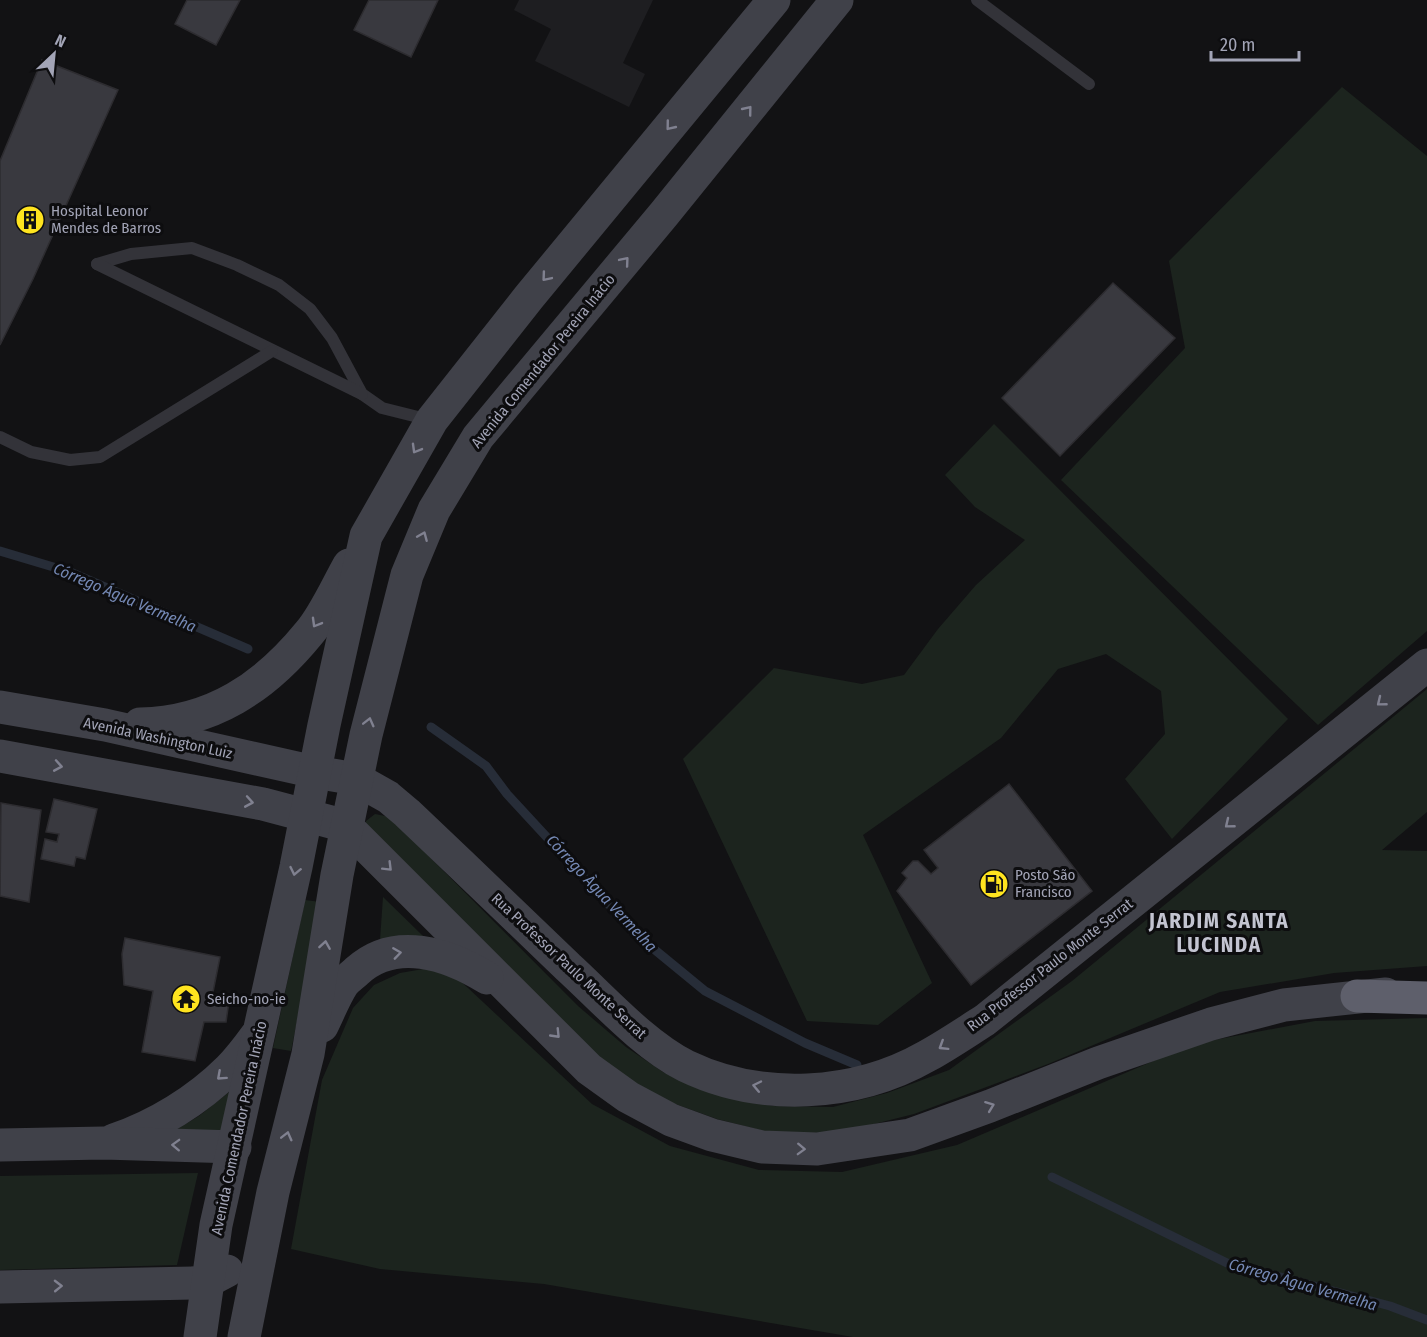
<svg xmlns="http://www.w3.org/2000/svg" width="1427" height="1337" font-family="'Fira Sans Condensed',sans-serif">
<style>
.built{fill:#1e1e21}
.green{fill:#1c241e}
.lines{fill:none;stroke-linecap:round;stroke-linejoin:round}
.stream{stroke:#272d38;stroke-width:9}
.building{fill:#39393f;stroke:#2d2c30;stroke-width:1.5}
.lane{stroke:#333339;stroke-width:12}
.secondary{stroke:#404149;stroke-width:33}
.highway{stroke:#5e5f6b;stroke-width:33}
.oneway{stroke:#808190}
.labels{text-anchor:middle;stroke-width:6;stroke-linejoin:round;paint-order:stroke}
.poi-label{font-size:15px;fill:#a2a4b6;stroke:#0d0d0f;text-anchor:start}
.street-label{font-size:15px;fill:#a2a4b6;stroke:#0d0d0f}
.water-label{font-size:16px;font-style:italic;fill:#7589b5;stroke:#0d0d0f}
.district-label{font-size:21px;font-weight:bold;letter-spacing:1.5px;fill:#c3c4d1;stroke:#0d0d0f}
</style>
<rect width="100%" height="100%" fill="#121214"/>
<path class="built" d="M519,0h134l-30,63 22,11 -16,33 -94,-46 16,-32 -37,-19z"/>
<g class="green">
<path d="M1342,87l85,69v475l-109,94 -257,-245 124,-132 -16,-87z"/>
<path d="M994,424l294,295 -116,120 -47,-60 40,-45 -4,-43 -55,-37 -48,15 -57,69 -138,97 69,148 -54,42 -71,-4 -124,-262 91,-91 88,16 42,-9 34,-46 38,-44 49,-45 -50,-33 -30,-32z"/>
<path d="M1427,689v123l-45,38 45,1v115l-93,7 -114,19 -172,72 -134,50 -72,18 -66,2 -59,-15 -64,-23 -56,-39 -231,-224v-12l9,-7 15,3 188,189 48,41 37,25 55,22 55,12 60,1 54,-14 62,-23 123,-89z"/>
<path d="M383,897l40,39 -43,4z"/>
<path d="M305,900l16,2 -30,149 -18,-3z"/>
<path d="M423,969l29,4 140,131 78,42 89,24 83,2 115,-27 236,-101 122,-23 112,-3v319h-574l-309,-53 -164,-15 -89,-20 31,-169 31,-72 21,-23 26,-12z"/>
<path d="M238,1085l-10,53 -79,8 50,-30z"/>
<path d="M198,1173l-21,92 -177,5v-94z"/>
</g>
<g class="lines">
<g class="stream">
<path d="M0,551l70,21 178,77"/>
<path d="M431,727l55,39 21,28 131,142 67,55 100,52 52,22"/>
<path d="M1052,1177l175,86 163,43 37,14"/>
</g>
</g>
<g class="building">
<path d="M187,0h53l-24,45 -41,-21z"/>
<path d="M369,0h69l-27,57 -57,-27z"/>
<path d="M42,60l76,30 -85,189 -33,66v-184z"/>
<path d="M1113,283l62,55 -115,118 -58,-58z"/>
<path d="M1009,784l83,107 -121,94 -74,-94 10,-13 -5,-5 11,-12h5l13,13 7,-6 -14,-18z"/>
<path d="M54,799l43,10 -12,50 -9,-2 -2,9 -33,-7 4,-20 12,3 2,-8 -13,-2z"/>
<path d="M1,803l40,7 -12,92 -29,-6z"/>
<path d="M125,938l95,19 -8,40 17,4 -3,21h-22l-9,39 -53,-9 11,-61 -29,-6 -2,-31z"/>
</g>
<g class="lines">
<g class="lane">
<path d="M977,0l112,84"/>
<path d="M97,264l34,-10 61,-6 45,17 42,20 31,24 22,29 30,56 20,14 48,12"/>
<path d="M97,264l265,130"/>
<path d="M0,437l31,15 39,8 30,-3 172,-106"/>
</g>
<g class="secondary">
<path d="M0,707l105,18 210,47 41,7 32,18 19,16c54,51 108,103 161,154 35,32 76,78 118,99 75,36 169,31 241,-10 20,-11 39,-24 58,-36l442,-355"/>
<path d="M140,724c72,-1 125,-37 169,-91 15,-17 28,-47 40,-68"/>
<path d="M0,756l263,48 83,22 243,243 39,28 43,23 41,15 50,12 55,2 93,-14 80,-29 108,-43 113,-39 73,-19 102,-11"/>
<path d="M322,1026c7,-14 13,-30 21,-42 4,-5 10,-9 14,-13 38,-35 91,-17 130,7"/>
<path d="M114,1140c42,-14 84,-40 115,-71 10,-10 19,-22 27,-33"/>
<path d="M0,1145l104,-2 131,4"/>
<path d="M0,1287l193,-4 15,-2 19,-10"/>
<path d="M200,1337l16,-112 80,-358 28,-142 42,-189 66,-116 97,-123 245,-297"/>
<path d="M244,1337l29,-145 35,-138 29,-179 29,-140 41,-160 27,-65 44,-73 186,-223 173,-214"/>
</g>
<path class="highway" d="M1357,996l70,2"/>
</g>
<defs><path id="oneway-chevron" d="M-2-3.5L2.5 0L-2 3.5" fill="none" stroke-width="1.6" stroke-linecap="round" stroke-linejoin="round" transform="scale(1.5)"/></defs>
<g class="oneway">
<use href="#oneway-chevron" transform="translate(748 110) rotate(-51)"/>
<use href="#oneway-chevron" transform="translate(670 126) rotate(129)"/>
<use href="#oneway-chevron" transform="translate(625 261) rotate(-50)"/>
<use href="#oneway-chevron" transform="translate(546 277) rotate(130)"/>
<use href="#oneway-chevron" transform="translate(416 449) rotate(120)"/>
<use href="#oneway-chevron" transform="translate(423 536) rotate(-67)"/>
<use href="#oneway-chevron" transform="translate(316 623) rotate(120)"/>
<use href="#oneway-chevron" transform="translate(1381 702) rotate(141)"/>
<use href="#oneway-chevron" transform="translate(369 722) rotate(-76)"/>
<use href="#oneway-chevron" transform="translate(58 766) rotate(10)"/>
<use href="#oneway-chevron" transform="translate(249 802) rotate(10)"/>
<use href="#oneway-chevron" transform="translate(1229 824) rotate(141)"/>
<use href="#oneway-chevron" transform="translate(388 867) rotate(45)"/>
<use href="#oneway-chevron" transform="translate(295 871) rotate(102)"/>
<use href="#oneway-chevron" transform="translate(325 945) rotate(-81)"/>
<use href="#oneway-chevron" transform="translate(397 953) rotate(-8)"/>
<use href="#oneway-chevron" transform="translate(556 1034) rotate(46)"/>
<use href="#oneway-chevron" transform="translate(943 1046) rotate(148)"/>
<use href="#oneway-chevron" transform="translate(221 1076) rotate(138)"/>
<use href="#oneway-chevron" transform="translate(757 1086) rotate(-168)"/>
<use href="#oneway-chevron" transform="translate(990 1106) rotate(-21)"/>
<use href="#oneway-chevron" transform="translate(287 1136) rotate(-76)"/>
<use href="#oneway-chevron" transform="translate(176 1145) rotate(-178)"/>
<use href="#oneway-chevron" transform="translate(801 1149) rotate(2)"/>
<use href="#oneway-chevron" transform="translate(58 1286) rotate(-1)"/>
</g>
<defs>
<g id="building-disc" transform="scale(1.5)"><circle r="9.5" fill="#ffe41f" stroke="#0d0d0f"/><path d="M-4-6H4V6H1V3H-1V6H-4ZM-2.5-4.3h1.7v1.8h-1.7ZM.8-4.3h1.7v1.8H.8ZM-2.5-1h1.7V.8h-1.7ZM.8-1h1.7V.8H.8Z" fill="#111"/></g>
<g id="fuel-disc" transform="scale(1.5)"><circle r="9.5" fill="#ffe41f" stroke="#0d0d0f"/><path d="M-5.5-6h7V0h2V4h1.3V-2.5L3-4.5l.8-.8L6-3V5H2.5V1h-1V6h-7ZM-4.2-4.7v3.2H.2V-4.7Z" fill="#111"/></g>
<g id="temple-disc" transform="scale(1.5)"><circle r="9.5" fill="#ffe41f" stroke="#0d0d0f"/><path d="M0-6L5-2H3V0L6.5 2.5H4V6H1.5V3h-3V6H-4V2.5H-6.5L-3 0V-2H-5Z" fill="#111"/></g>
</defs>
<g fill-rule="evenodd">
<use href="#building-disc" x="30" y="220"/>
<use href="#fuel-disc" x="994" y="884"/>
<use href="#temple-disc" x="186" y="999"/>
</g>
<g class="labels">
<g class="poi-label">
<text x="51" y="216">Hospital Leonor<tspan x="51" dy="17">Mendes de Barros</tspan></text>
<text x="1015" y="880">Posto São<tspan x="1015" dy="17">Francisco</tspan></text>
<text x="207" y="1004">Seicho-no-ie</text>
</g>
<g class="street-label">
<text transform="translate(543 361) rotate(-51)" y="5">Avenida Comendador Pereira Inácio</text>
<text transform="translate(158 738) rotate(12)" y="5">Avenida Washington Luiz</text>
<text transform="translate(1050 965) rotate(-38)" y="5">Rua Professor Paulo Monte Serrat</text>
<text transform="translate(569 966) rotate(43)" y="5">Rua Professor Paulo Monte Serrat</text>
<text transform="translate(239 1128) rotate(-78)" y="5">Avenida Comendador Pereira Inácio</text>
</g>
<g class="water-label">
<text transform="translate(125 597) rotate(23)" y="6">Córrego Água Vermelha</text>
<text transform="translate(602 893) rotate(47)" y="6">Córrego Àgua Vermelha</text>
<text transform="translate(1303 1284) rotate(16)" y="6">Córrego Àgua Vermelha</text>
</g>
<g class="district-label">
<text x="1219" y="928">JARDIM SANTA<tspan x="1219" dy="24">LUCINDA</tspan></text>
</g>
</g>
<g transform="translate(54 54) rotate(26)" stroke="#0d0d0f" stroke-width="4.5" paint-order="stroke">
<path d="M0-4.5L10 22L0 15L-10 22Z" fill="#a2a4b6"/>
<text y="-9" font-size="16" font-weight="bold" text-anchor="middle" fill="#a2a4b6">N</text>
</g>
<path d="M1211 51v9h88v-9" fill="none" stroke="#a2a4b6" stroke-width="3"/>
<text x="1220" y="51" font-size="18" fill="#a2a4b6" stroke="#0d0d0f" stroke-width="4.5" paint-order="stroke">20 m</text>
</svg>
